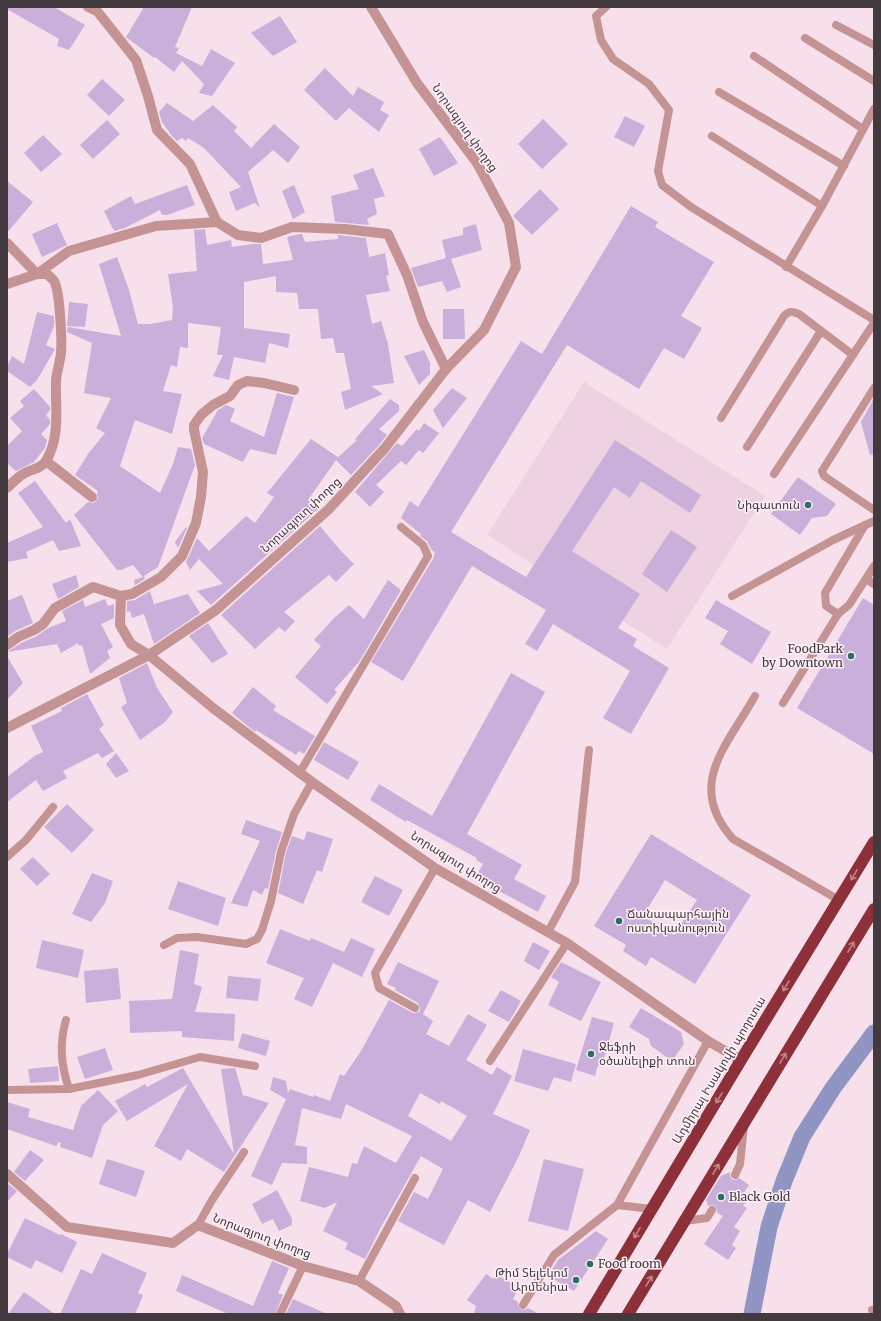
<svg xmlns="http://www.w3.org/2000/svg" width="881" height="1321" font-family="Merriweather,'Noto Sans Armenian',serif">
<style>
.built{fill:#efd2e1}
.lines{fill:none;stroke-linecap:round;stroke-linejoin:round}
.canal{stroke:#9195c3;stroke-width:17}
.building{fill:#caafda;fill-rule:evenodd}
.lane{stroke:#c49494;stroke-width:8}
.street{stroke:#c49494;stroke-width:10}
.highway{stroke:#8e3039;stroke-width:12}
.oneway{stroke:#c0868e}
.poi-dot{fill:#286f64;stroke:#fef0f7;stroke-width:1.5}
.labels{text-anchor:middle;stroke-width:3;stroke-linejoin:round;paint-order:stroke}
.street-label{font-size:12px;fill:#433a3f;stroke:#fef0f7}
.poi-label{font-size:12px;fill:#433a3f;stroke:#fef0f7;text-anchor:start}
</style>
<rect width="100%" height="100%" fill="#f7e0ec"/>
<path class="built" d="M584,382l181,114 -98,153 -180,-114z"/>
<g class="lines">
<path class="canal" d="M752,1314l17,-87 15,-46 18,-44 31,-49 41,-55"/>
</g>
<g class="building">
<path d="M7,7h47l31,18 -16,25 -12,-4 2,-7 -52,-30z"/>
<path d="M144,7h48l-17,40 4,1 -3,5 26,13 9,-17 24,14 -23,33 -13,-3 5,-9 -22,-23 -8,11 -19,-15 -1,1 -28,-21z"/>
<path d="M280,16l17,26 -24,14 -22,-23z"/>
<path d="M325,68l28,28 5,-9 26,15 -4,8 9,5 -10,17 -30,-24 -13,13 -32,-31z"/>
<path d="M102,79l23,21 -16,16 -22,-21z"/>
<path d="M167,103l26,18 20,-16 24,22 -3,4 17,17 23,-24 26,23 -12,16 -15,-13 -25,22 12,36 -5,-5 -19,8 -7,-19 12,-5 -37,-39 -16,-10 -2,3 -4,-3 -5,3 -5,-5 -10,-14 -3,-10z"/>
<path d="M625,116l20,10 -11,21 -20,-10z"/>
<path d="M543,119l25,25 -26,25 -24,-25z"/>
<path d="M107,120l13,14 -27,25 -13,-14z"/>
<path d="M43,135l19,19 -21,18 -17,-19z"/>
<path d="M440,137l18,26 -24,13 -15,-27z"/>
<path d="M373,168l12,28 -11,3 3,15 -10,5 2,6 -34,-3 -4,-26 28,-7 -6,-14z"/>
<path d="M7,181l26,21 -26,31z"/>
<path d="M187,185l8,20 -28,10h-5l-2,-5 -35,18 -11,3 -10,-20 27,-15 4,8z"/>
<path d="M294,185l11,27 -12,7 -11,-28z"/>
<path d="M540,189l19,20 -27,26 -19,-19z"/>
<path d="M631,206l27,16 -3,5 59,35 -33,54 21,12 -18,31 -20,-11 -25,41 -72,-44 -116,187 75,45 89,-137 86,55 -11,18 -49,-32 -11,17 -16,-11 -42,64 68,43 -22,34 19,11 -4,7 36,22 -38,66 -28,-16 27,-47 -77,-47 -16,27 -12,-7 21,-34 -74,-44 -69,115 -32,-19 62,-103 2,-6 -4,-4 -4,-8 -7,-5 1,-2 -20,-16 9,-17 8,6 103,-166 21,13z"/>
<path d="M57,223l10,22 -25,12 -10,-23z"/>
<path d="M476,224l6,26 -31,9 10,28 -14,5 -5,-11 -24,6 -7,-19 35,-10 -4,-18 21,-5v-7z"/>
<path d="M205,229l2,16 24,-5 1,7 21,-3h8l2,20 30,-4 -6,-23 13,-3h2l3,8 33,-3v-4l28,3 3,19 16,-4 4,22 -3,1 4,15 -24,4 6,29 9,-3 7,23 6,39 -23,3 12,8 -38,16 -4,-18 10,-3 -7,-36h-8l-3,-15 -12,1 -3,-30h-19l-2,-16 -21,-1v-16l-32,6v46l46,6 -2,14 -19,-5 -4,20 -31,-6 -5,23 -16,-4 10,-21h-6l4,-28 -33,-4v25l-8,-1 -3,20 -6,-2 -8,26 19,3 -10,40 -37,-14 -15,46 40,27 13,-29 5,-17 13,2 4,16 -37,102 -14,9 1,3 -10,6 -1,-5 9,-3 -10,-12 -12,5h-4l-43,-55 14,-13 6,1 4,-5 -1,-5 1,-2 -23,-16 13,-21 17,-21 -9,-5 15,-30 -27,-5 8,-50 -25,-11v-2l1,-3 53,9 -22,-72 18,-7 12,33 9,34h12l22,-4 1,-12 -5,-34 29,-3 -3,-41z"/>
<path d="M69,302l19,2 -3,23 -18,-1z"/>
<path d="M443,309h21l1,30h-22z"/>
<path d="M37,312l17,4v10l-8,19 9,4 -18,31 -7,7 -23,-16v-4l5,-11 12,8z"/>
<path d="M424,350l6,13v11l-11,11 -15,-29z"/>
<path d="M452,388l15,10 -24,30 -10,-18z"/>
<path d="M34,389l16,18v3l-4,5 4,5v4l-9,10 6,6 -2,8 -11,14 -18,9 -9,-8v-17l15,-15 -12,-13 14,-12 -4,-5z"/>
<path d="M277,393l17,4 -18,58 -26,-6 -7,13 -39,-18 -2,-6 16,-28 8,-5 9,4 -5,12 34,16z"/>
<path d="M874,398v56l-4,1 -9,-33z"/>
<path d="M390,399l9,6v6l-20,18 8,6 -7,9 -29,31 -15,-15 -28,40 10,9 -107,96 -14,-14 26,-7 -24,-25 -9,11 -4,-8 11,-24 12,13 37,-35 9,7 19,-26 -7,-4 44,-54 27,18 -2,2 21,-19 -2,-1z"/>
<path d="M424,423l15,10 -16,20 -4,-3 -13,15 -5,-4 -25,24 8,7 -14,15 -15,-15 42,-49 5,3 15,-17 2,2z"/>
<path d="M798,477l38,27 -9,12 -15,2 -12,17 -29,-21z"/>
<path d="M35,481l31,42 4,-4 11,27 -22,5 -6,-11 -27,12 2,6 -21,4v-19l36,-16 -25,-34z"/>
<path d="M320,526l20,24 14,14 -18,18 -7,-7 -45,37 11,9 -10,11 -6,-5 -24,22 -34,-34z"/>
<path d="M186,527l1,1 -9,20 -3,-6z"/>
<path d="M671,530l26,17 -30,45 -25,-18z"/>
<path d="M76,575l3,12 -21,12 -6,-15z"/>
<path d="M388,580l13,10 -42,72 -25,28 3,2 -10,12 -32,-27 26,-31 -7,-6 20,-22 15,-13 15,14z"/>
<path d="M150,591l4,13 34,-10 12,19 -46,31 -10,-30 -12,4 -2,-7 -3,1v-11l8,-1z"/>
<path d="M22,595l11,28 -18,8 -8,6v-36z"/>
<path d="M863,598l11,7v149l-77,-46z"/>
<path d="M105,599l3,7 6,-2v14l-13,6 12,23 -6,4 3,7 -20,16 -8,-29 -3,1 -1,-3 -17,10 -4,-9 -50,8 14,-9 16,-7 11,-8 18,-7 -4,-10 21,-11 2,7z"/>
<path d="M716,600l55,32 -19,32 -32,-20 8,-13 -23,-13z"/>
<path d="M208,623l20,31 -16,9 -23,-27z"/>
<path d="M7,656l16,27 -16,17z"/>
<path d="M147,663l10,25 16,24 -8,10 -25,18 -19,-33 6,-4 -8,-25z"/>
<path d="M511,673l34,19 -78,142 55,31 -8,14 32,17 -8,16 -63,-34 8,-14 -7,-4 1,-2 -70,-38 -1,2 -36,-22 9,-16 53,32z"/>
<path d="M253,687l23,19 -3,4 42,26 -11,18 -5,-3 -3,4 -40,-25 -1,2 -23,-19z"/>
<path d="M87,694l17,31 -5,4 15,22 -12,7 -4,-5 -35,18 4,7 -24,13 -7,-11 -29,22v-25l29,-22 7,-3 -12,-26 31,-15 -1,-3z"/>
<path d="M324,742l35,20 -11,18 -34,-20z"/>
<path d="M116,753l13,18 -13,7 -10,-14z"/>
<path d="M67,804l27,26 -22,23 -28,-26z"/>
<path d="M246,820l36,12 -6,19 -8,38 -3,-1 -3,7 -9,-5 -6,17 -16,-4 29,-62 -19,-7z"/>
<path d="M307,831l26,8 -11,33 -5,-2 -14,34 -25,-11 8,-40 6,-17 12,4z"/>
<path d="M651,834l100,61 -56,89 -44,-27 -5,9 -23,-15 3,-6 -32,-19zM665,880l32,20 -23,35 -31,-19z"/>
<path d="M33,857l17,17 -13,12 -17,-17z"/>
<path d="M92,873l21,8 -8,22 -14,19 -19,-8z"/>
<path d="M375,876l28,14 -14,26 -28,-14z"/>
<path d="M178,881l48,17 -8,28 -50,-17z"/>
<path d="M280,929l30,12 1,-3 33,14 7,-14 24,11 -13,28 -29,-14 -21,44 -18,-8 10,-21 -38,-15z"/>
<path d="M42,940l42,10 -6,28 -42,-10z"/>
<path d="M533,942l17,9 -11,19 -15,-9z"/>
<path d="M180,950l19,4 -5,30 8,3 -7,25 40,2 -1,27 -52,-4v-6l-52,2 -1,-32 43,-2z"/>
<path d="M398,962l41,19 -16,33 10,7 -7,13 23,12 19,-32 19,11 -21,35 26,15 5,-8 15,9 -19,38 37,16 -11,26 -29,56 -22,-12 -24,45 -46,-24 16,-29 14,7 15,-30 -22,-13 -40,71 -16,32 -20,-10 3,-6 -25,-12 14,-29 -12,6 -25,-7 9,-34 39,10 4,-14 5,1 7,-18 32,17 16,-27 -66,-32 -5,15 -39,-11 -7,37 12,2v17l-25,-1 -10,22 -21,-9 35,-77 -16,-9 3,-13 13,4 2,12 2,-4 23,8 1,-2 16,6 10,-27 4,2 17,-25 28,-51 24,13h2l5,-2v-3l-2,-5 -23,-13 1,-2 -9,-4zM420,1093l20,11 1,-3 26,15 -16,25 -43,-25z"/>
<path d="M561,962l40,20 -20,39 -33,-16 11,-23 -8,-5z"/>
<path d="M118,968l3,31 -35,4 -2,-32z"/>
<path d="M228,976l33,3 -3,22 -32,-3z"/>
<path d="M501,990l20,11 -12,21 -21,-11z"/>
<path d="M641,1008l40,24 3,12 -12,17 -21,-15 -2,-7 -20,-12z"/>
<path d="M592,1017l22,6 -12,43 -4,-1 -3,11 -19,-6z"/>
<path d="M242,1033l28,8 -4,15 -28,-8z"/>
<path d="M105,1048l8,22 -28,9 -8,-22z"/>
<path d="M523,1049l53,15 -5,18 -17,-5 -6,14 -34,-10z"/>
<path d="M58,1066l1,15 -29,2 -2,-14z"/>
<path d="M183,1068l51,86 -13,-85 14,-1 8,27 26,8 -45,69 -37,-23 -6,12 -27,-15 34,-62 -61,37 -12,-20 30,-17 2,3z"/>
<path d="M98,1090l20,21 -15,14 -11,33 -32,-11 1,-4 -2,-1 -3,4 -49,-17v-27l23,7 -2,8 45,13 8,-24z"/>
<path d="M30,1150l14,10 -19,21 -11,-9z"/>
<path d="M107,1159l38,12 -9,26 -37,-13z"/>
<path d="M544,1159l40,10 -16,62 -40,-10z"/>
<path d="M730,1172v4l2,4h4l3,-2 10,7 -8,12 6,4 -4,5 4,2 -13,19 6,4 -8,14 4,3 -8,12 -24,-16 19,-28 -6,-3v-3l-2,-4 -3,-1 -4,1 -2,-6 15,-24z"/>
<path d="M7,1183l10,8 -10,11z"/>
<path d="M277,1190l15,29v6l-13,6 -6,-12 -11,5 -10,-20z"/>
<path d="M25,1218l35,17 1,-1 16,8 -15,31 -26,-13 -5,9 -24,-12v-3z"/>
<path d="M596,1231l12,8 -34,52 -26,-15 10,-16z"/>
<path d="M102,1253l45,20 -9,20 5,2 -8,19h-75l21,-45 11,5z"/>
<path d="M272,1261l17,7 -11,25 5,2 -8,19h-47l-52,-23 6,-16 71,31z"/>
<path d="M486,1274l7,5 4,-4 14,8 6,8 -4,8 5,3v3l2,4 5,1 3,-2 11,6h-65l2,-8 -9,-6z"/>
<path d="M24,1292l31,22h-47z"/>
<path d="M293,1299l34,15h-41z"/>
</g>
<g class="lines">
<g class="lane">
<path d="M606,7l-10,9 5,24 12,19 36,25 20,26 -11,61 4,14 29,22 183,113"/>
<path d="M836,25l38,20"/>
<path d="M805,38l69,43"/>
<path d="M754,56l109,73"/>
<path d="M719,92l125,74"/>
<path d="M712,136l110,70"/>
<path d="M786,267l36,-61 52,-97"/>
<path d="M874,388l-52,83 2,5 50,34"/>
<path d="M721,418l63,-102c5,-5 8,-5 15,-2l54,41"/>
<path d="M747,447l74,-116"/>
<path d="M774,474l100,-151"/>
<path d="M865,525l-40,68 1,13 12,8 11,-9 25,-39"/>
<path d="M866,579l8,5"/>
<path d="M732,596l101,-56 41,-19"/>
<path d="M755,696c-28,50 -70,89 -22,143l106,61"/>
<path d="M783,703l55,-89"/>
<path d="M300,772l128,-216 -5,-11 -22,-18"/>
<path d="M7,857l19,-17 27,-33"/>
<path d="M548,932l27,-50 14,-132"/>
<path d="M164,945l13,-7 20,-1 49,7 11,-5 5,-9 9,-29 10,-49 13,-38 18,-32"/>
<path d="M415,1008l-36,-20 -4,-15 60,-105"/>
<path d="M66,1020c-7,24 -5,45 3,69"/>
<path d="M490,1061l77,-118"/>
<path d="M7,1090l62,-1 69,-14 62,-18 55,9"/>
<path d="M735,1175l5,-11 4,-38"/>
<path d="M617,1205l91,-164"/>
<path d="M685,1221l22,-3 5,-8"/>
<path d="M198,1225l14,-25 32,-48"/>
<path d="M359,1281l56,-103"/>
<path d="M523,1305l31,-50 63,-50 35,4"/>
<path d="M872,1310h2"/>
<path d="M280,1314l23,-48"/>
</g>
<g class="street">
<path d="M88,7l9,4 39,49 12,36 9,34 33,34 27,58"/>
<path d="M7,243l30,31h10c2,2 5,4 7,7 6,9 8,60 7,72 -1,9 -4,18 -5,27 -1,27 5,56 -10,81 -5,8 -15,8 -23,13 -6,4 -11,9 -16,14"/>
<path d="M7,284l30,-10 32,-23 87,-25 61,-4 21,13 23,3 31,-11 53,2 43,5 19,41 16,47 23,47"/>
<path d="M46,461l46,36"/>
<path d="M121,596l-1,29 11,19 18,11 64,53 99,74 123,86 132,75 141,98 33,19"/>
<path d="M7,645l11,-8 16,-7 9,-6 12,-16 38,-21 28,9 11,-2 29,-17 21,-21 14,-33 5,-26 2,-25 -9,-42v-5l7,-10 12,-10 17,-9 8,-11 9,-4 17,2 30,7"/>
<path d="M7,728l142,-73 67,-45 113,-101 56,-61 61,-79 38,-39 32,-63 -7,-44 -32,-60 -60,-80 -46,-76"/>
<path d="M7,1174l60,53 106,16 25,-18 105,41 56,15 37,25 4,8"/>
</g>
<g class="highway">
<path d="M589,1314l152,-254 133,-218"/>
<path d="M628,1314l246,-405"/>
</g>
</g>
<defs><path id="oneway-shaft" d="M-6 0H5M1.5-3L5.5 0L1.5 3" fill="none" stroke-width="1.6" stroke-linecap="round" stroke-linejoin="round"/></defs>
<g class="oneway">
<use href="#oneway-shaft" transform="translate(854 875) rotate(121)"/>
<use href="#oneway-shaft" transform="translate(851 947) rotate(-59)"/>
<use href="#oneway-shaft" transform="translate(786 986) rotate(121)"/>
<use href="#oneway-shaft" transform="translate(783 1058) rotate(-59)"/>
<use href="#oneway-shaft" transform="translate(719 1098) rotate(121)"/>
<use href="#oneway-shaft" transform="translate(716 1169) rotate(-59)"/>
<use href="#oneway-shaft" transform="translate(637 1233) rotate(121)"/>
<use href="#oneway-shaft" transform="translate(649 1281) rotate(-59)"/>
</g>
<g class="poi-dot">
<circle cx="808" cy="505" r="4"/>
<circle cx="851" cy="656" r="4"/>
<circle cx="619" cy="921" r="4"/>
<circle cx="591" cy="1054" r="4"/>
<circle cx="721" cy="1197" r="4"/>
<circle cx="590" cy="1264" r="4"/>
<circle cx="576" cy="1280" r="4"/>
</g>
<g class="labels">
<g class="street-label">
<text transform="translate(465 128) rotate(55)" y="4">Նորագյուղ փողոց</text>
<text transform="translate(301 515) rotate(-43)" y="4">Նորագյուղ փողոց</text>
<text transform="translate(456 862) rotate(32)" y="4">Նորագյուղ փողոց</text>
<text transform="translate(719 1070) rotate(-59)" y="4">Ադմիրալ Իսակովի պողոտա</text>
<text transform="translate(262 1236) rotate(21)" y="4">Նորագյուղ փողոց</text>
</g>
<g class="poi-label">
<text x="800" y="509" text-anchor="end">Նիգատուն</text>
<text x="843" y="653" text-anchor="end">FoodPark<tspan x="843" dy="14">by Downtown</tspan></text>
<text x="627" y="918">Ճանապարհային<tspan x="627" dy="14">ոստիկանություն</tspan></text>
<text x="599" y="1051">Ջեֆրի<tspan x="599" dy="14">օծանելիքի տուն</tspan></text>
<text x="729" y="1201">Black Gold</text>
<text x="598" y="1268">Food room</text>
<text x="568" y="1277" text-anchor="end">Թիմ Տելեկոմ<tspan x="568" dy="14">Արմենիա</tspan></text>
</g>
</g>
<rect width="881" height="1321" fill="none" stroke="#433a3f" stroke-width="16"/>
</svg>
